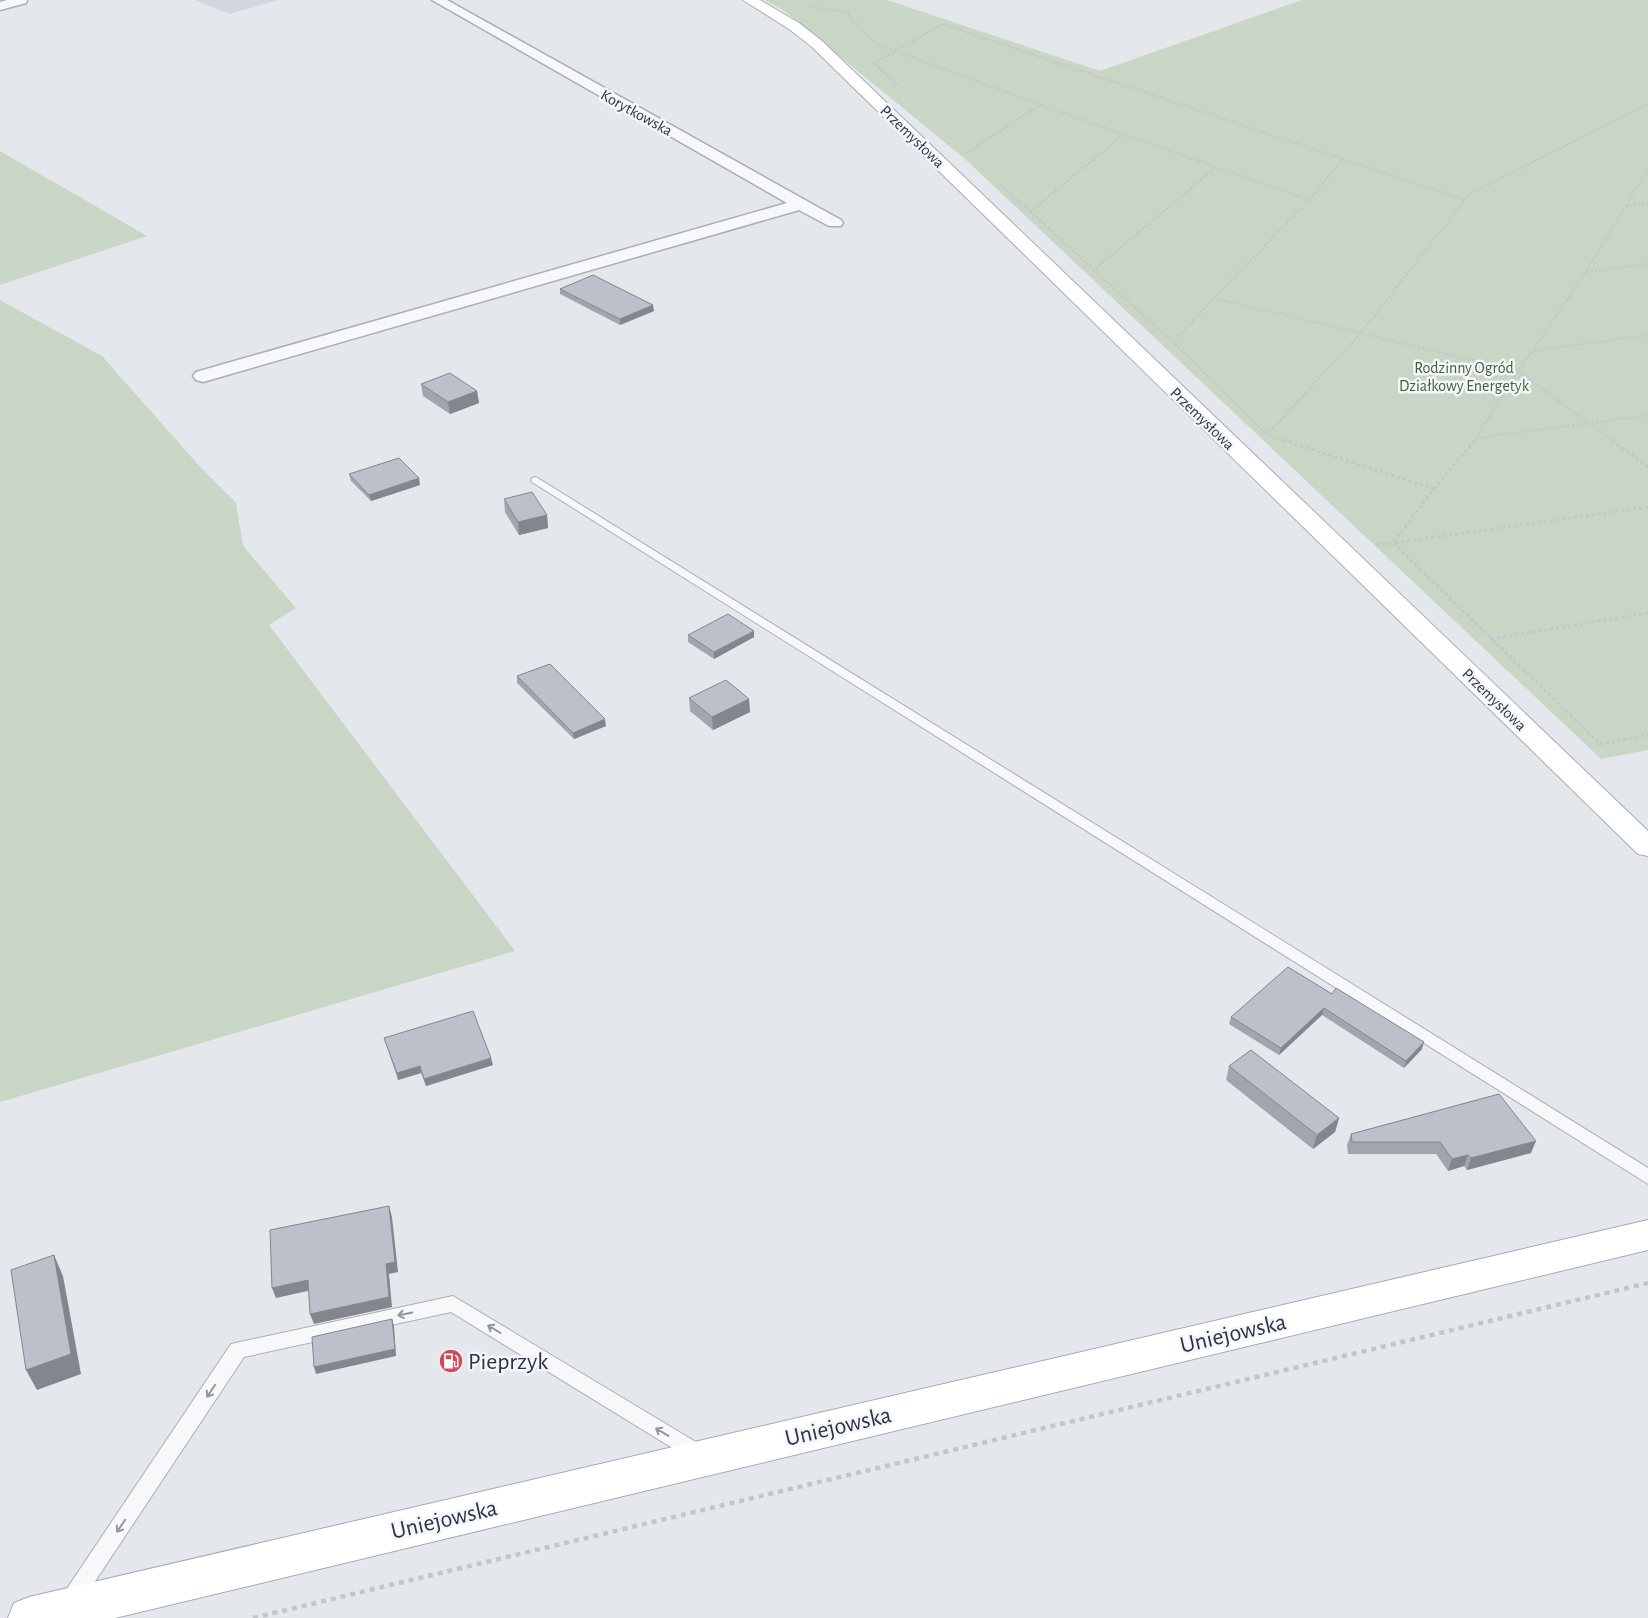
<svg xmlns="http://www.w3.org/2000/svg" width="1648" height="1618" font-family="'Alegreya Sans',sans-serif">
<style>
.built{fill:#d2d6de}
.green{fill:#c9d6c5}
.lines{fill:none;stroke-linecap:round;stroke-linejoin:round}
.lane-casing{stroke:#a9aeb7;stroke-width:2}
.street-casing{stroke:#a9aeb7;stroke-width:3}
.secondary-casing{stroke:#a9aeb7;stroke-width:2}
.primary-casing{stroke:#a3abb8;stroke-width:2}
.path-far2{stroke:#c2c5cb;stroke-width:2;stroke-dasharray:2 2;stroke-linecap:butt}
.path-far1{stroke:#c2c5cb;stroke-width:2.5;stroke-dasharray:3 3;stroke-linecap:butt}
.path{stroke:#c2c5cb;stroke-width:4.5;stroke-dasharray:5 5;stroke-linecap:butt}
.lane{fill:#f7f8fa;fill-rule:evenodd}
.street{fill:#f7f8fa;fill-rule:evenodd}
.secondary{fill:#fff;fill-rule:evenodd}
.primary{fill:#fff;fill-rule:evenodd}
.wall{fill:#a1a5ae}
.shaded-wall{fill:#83868d}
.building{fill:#bbc0ca;stroke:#83868d}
.oneway{stroke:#9196a0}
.labels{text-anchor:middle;stroke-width:5;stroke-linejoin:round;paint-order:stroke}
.far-street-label{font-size:16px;fill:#2b3445;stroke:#f4f6f9}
.far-park-label{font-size:16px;fill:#3f6138;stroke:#f4f6f9}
.near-street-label{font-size:24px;fill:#2b3445;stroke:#f4f6f9}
.near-poi-label{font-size:24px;fill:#2b3445;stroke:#f4f6f9;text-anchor:start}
</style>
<rect width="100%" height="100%" fill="#e4e7ec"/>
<path class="built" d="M195,0h84l-50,14z"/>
<g class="green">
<path d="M765,0h122l213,71 202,-71h346v750l-47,9 -637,-601 -181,-148z"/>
<path d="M0,151l147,85 -147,49z"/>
<path d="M0,300l102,56 100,113 34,34 7,43 53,62 -27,17 246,326 -515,151z"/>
</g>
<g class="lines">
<g class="lane-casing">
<g id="lane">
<path d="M536,477l1112,691v16l-1116,-702 -1,-2 1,-2z"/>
<path d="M453,1296l253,152 3,6 -3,6 -7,3 -7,-3 -241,-148 -207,45 -166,250 -7,3 -7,-3 -3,-7 3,-7 167,-249z"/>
</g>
</g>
<g class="street-casing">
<g id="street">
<path d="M7,0h20l-1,3 -26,7v-8z"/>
<path d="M432,0h15l394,220 2,3 -2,3h-12l-30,-16 -589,170 -7,2 -7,-2 -3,-4 3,-4 591,-169z"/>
</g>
</g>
<g class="secondary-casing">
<path id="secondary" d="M743,0h17l39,23 23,18 826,790v25l-10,-2 -826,-807 -23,-18z"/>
</g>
<g class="primary-casing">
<path id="primary" d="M1648,1220v30l-1533,368h-107l6,-15 15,-6z"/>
</g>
<g class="path-far2">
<path d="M809,7l37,5 28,31 167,62 268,95 -95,98 304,73 95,70"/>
<path d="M897,85l-23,-22 68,-39 401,135 -34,41"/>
<path d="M966,153l74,-48"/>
<path d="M1001,185l172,157 94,93 20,6"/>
<path d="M1465,200l5,-6 178,-90"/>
<path d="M1626,206l22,-3"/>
<path d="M1030,212l93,-77"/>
<path d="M1093,271l122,-103"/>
<path d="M1587,272l61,-8"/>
<path d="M1173,342l41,-44"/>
<path d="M1534,351l114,-16"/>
<path d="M1267,435l94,-102 104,-133 -122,-41"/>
<path d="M1477,438l171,-23"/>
<path d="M1474,441l44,-70 68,-99 62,-103"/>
</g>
<g class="path-far1">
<path d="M1283,440l151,49 -41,54 -18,2"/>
<path d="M1612,440l36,27"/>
<path d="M1434,489l41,-49"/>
<path d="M1648,507l-255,36 207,201 48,-9"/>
<path d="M1491,639l157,-26"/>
</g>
<path class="path" d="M253,1618l1395,-335"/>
<use href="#lane" class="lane"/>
<use href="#street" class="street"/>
<use href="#secondary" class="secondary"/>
<use href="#primary" class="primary"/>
</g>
<g class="wall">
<path d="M560,289l94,22 -34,14 -60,-31z"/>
<path d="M421,384l56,7 2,12 -29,11 -27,-18z"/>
<path d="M349,474l71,11 -49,16 -20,-20z"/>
<path d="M504,499l43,16 1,13 -29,7 -14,-23z"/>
<path d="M754,631v6l-40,22 -26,-17v-7z"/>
<path d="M517,676l89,50 -32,13 -57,-56z"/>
<path d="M689,698l60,1 1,13 -37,18 -23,-19z"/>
<path d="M1288,967l134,82 -18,19 -82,-53 -43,40 -50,-31 2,-7z"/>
<path d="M384,1038l109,27 -67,21 -5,-13 -23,7z"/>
<path d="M1229,1066l110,52 -4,14 -22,17 -87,-69z"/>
<path d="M1499,1094l32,59 -64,17 -3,-4 -16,5 -12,-17h-88l-1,-9 4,-11z"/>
</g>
<g class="shaded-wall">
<path d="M653,305l1,6 -34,14v-6z"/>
<path d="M477,391l2,12 -29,11 -2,-12z"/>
<path d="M419,478l1,7 -49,16 -2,-6z"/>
<path d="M547,515l1,13 -29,7 -1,-13z"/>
<path d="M754,631v6l-40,22v-7z"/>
<path d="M749,699l1,13 -37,18 -1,-13z"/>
<path d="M605,719l1,7 -32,13 -1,-6z"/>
<path d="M1324,1008l-2,7 -43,40 2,-7z"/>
<path d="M1424,1042l-2,7 -18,19 2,-7z"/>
<path d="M491,1058l2,7 -67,21 -2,-7z"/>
<path d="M420,1066l1,7 -23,7 -1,-7z"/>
<path d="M1339,1118l-4,14 -22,17 4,-14z"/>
<path d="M1536,1141l-5,12 -64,17 4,-12z"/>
<path d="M1468,1155l-4,11 -16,5 4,-12z"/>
<path d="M389,1206l3,11 6,55 -9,2 3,33 -78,17 -4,-10 76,-50z"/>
<path d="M54,1255l9,21 18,98 -44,16 -11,-20z"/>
<path d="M308,1280l4,10 -36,8 -4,-10z"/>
<path d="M392,1319l2,7 2,30 -80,18 -2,-7z"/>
</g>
<g class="building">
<path d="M593,275l60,30 -33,14 -60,-30z"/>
<path d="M450,373l27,18 -29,11 -27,-18z"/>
<path d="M399,458l20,20 -50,17 -20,-21z"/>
<path d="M532,492l15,23 -29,7 -14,-23z"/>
<path d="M728,614l26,17 -40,21 -26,-17z"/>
<path d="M550,664l55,55 -32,14 -56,-57z"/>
<path d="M726,680l23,19 -37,18 -23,-19z"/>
<path d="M1288,967l44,27 4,-6 88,54 -18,19 -82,-53 -43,40 -50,-31z"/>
<path d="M473,1011l18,47 -67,21 -4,-13 -23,7 -13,-35z"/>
<path d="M1251,1050l88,68 -22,17 -88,-69z"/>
<path d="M1499,1094l37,47 -65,17 -3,-3 -16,4 -12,-17h-88l-1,-8z"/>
<path d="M389,1206l6,56 -9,2 3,33 -79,17 -2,-34 -36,8 -2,-58z"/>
<path d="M54,1255l17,99 -45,16 -15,-100z"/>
<path d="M392,1319l3,30 -81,18 -2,-30z"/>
</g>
<defs><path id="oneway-shaft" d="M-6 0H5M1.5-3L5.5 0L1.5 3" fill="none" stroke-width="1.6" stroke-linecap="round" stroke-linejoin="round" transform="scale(1.25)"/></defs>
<g class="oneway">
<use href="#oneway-shaft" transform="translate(405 1314) rotate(168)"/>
<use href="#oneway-shaft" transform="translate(494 1329) rotate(-149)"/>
<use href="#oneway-shaft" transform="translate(211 1391) rotate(124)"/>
<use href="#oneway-shaft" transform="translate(662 1432) rotate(-149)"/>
<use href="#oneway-shaft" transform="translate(121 1526) rotate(124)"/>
</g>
<defs>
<g id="fuel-disc" transform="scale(1.25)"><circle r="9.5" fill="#d1495b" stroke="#f4f6f9"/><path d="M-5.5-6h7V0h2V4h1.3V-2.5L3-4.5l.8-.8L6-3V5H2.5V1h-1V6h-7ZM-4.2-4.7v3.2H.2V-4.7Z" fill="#fff"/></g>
</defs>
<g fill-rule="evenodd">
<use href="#fuel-disc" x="451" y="1361"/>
</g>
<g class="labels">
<g class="far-street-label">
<text transform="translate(637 112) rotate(29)" y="6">Korytkowska</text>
<text transform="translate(913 136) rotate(44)" y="6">Przemysłowa</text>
<text transform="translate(1203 418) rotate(44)" y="6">Przemysłowa</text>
<text transform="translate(1495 699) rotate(44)" y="6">Przemysłowa</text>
</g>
<g class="far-park-label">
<text x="1464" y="373">Rodzinny Ogród<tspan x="1464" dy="18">Działkowy Energetyk</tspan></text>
</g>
<g class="near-street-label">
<text transform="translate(1233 1333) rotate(-13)" y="8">Uniejowska</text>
<text transform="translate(838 1426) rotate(-13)" y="8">Uniejowska</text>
<text transform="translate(444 1519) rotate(-13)" y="8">Uniejowska</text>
</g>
<g class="near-poi-label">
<text x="468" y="1369">Pieprzyk</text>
</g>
</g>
</svg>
